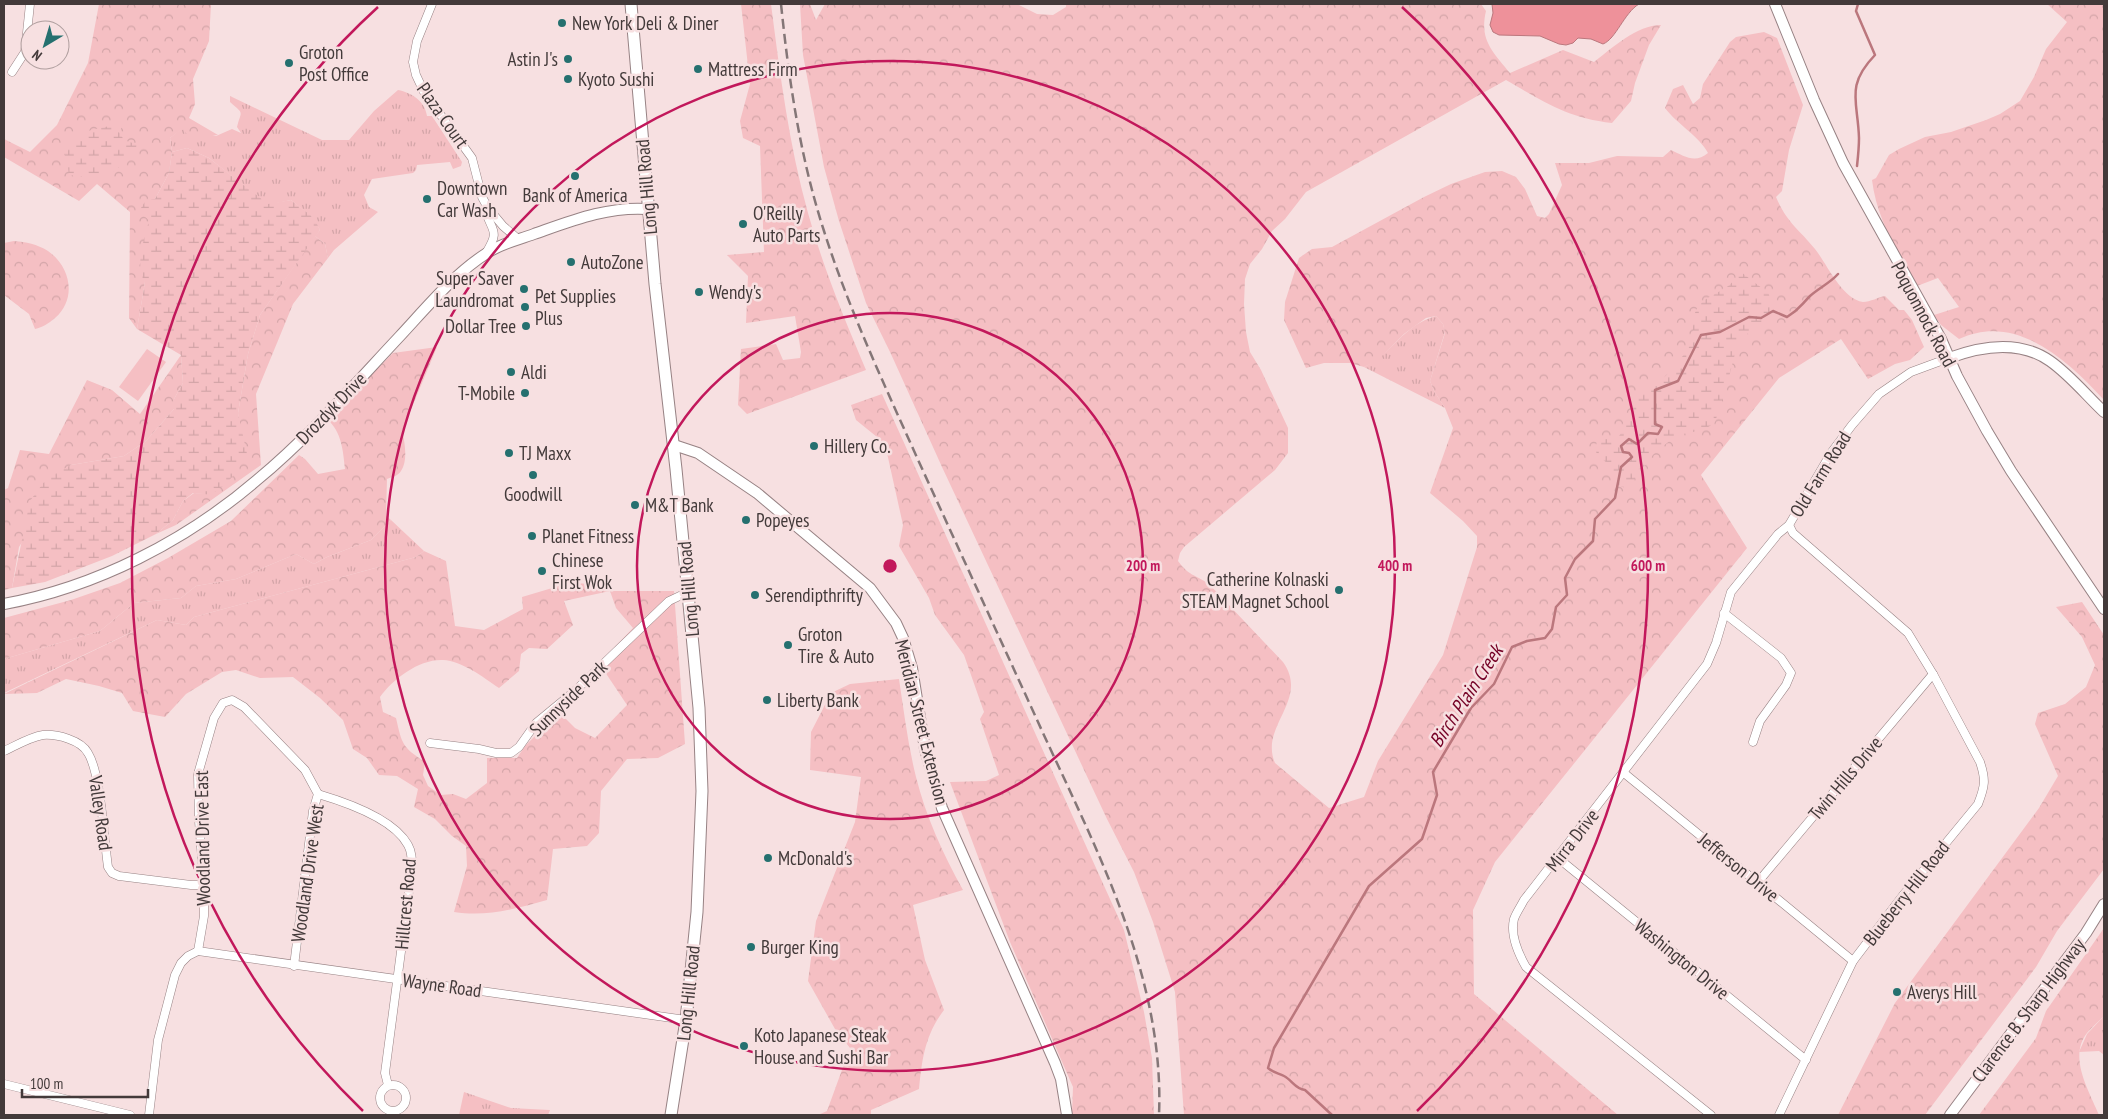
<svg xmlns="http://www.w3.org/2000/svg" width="2108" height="1119" font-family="'PT Sans Narrow',sans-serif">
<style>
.grass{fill:url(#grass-tufts)}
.forest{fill:url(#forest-crowns);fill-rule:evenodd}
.wetland{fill:url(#wetland-marsh)}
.pitch{fill:#f5bfc3}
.water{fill:#ee919a;stroke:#bb777d}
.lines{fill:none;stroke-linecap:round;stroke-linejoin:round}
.stream{stroke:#bb777d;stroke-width:2.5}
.street-casing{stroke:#978284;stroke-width:9}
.secondary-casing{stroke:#978284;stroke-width:12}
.primary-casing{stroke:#978284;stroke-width:13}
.street{stroke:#fff;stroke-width:8}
.secondary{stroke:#fff;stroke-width:10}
.primary{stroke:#fff;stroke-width:11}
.rail{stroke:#847677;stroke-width:2.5;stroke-dasharray:10 5;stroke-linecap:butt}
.ring{fill:none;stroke:#c2185b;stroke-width:2.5}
.poi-dot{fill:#25706f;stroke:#f7e0e1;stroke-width:2}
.labels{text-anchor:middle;stroke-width:5;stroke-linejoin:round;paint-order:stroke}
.poi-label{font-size:19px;fill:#433a3a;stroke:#f7e0e1;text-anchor:start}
.street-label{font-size:19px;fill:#433a3a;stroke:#f7e0e1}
.water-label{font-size:20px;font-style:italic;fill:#740025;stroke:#f7e0e1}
.centre{fill:#c2185b;stroke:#f7e0e1;stroke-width:2.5}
.ring-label{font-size:15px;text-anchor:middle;font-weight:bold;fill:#c2185b;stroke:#f7e0e1;stroke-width:5;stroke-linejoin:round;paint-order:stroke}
</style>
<defs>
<pattern id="grass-tufts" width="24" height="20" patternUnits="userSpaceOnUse" patternTransform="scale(1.25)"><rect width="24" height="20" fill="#f5bfc3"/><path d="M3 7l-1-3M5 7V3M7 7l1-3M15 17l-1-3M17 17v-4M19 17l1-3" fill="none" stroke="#d3a5a8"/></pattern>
<pattern id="forest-crowns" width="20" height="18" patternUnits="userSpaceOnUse" patternTransform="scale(1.25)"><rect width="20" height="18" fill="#f5bfc3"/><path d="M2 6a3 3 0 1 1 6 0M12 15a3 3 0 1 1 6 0" fill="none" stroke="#d3a5a8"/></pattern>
<pattern id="wetland-marsh" width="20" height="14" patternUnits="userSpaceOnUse" patternTransform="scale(1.25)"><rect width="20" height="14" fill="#f5bfc3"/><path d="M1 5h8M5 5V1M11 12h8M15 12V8" fill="none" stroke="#d3a5a8"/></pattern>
</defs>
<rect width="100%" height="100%" fill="#f7e0e1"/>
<g class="grass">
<path d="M398,90c14,3 27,11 29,26h5l30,46 -1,4 -8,3 -3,-7 -33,3 -1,5 -3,3 -41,6 -8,16 5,12 9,5 -44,38 -6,8 -3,-14 -10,-8 5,-6 -7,-12 -22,-18 -23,5 -59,-47 -22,-10 -15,4 -2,-14 13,-11 33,9 16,-7 9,4 -4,-6c4,-17 8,-12 -7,-25v-6l92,44h27l25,-29z"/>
<path d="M1436,316l7,8 2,8 -15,49 4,10 11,17 -81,-41c27,-12 39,-42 72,-51z"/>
<path d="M391,520l33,31 -8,6 -222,60 -8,8 -29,-5 -153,73v-34l96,-28 34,-28 47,-5 15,-12 40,-7 60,-25 18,10 13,-7 44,-17z"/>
<path d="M2104,1016v39l-5,-4 -20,1 8,-18z"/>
<path d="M464,1092l47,16 39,2 -2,5h-89z"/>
</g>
<g class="forest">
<path d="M99,4h112l-2,37 -16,38 2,25 -6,14 29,17 -29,3 -6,-10 -13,10 2,14 -3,21 -14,26 -13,54 3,29 -8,47 -8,-11 1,-106 -33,-28 -18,17 -75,-44v-18l26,13 27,-27 31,-62z"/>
<path d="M741,4h30c9,70 18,141 37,209 15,54 36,105 58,157l-119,44 -9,-9 3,-56 35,-5 7,16 17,-2 1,-6 -6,-36 -49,7 2,-47 -21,-21 37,-3 -4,-106 -17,-8 -3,-17 10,-37z"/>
<path d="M800,4h10l6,16 9,-16h192l20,10 16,1 13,-8v-3h415l5,7c-7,29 7,41 24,62l53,-23 31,12c18,-14 43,-37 67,-37l-12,20 -14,38 -4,18 -19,22c-44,-5 -68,-21 -106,-43l-200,112 -21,27 -13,12 -10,18 -12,15 -5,15 -1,25 2,28 4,20 11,18 27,58v25l-13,17 -91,77 -4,6 -2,8c11,15 16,13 31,23l74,78c27,38 -24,64 -8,101l54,45 35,-11 14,-36 65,-106 34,-108v-11l-14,-15 -33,-28 23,-65 -8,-20 -11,-17 -4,-10 15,-48 -2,-9 -7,-8 -10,2 -22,16 -27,27 -13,6 -14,-4h-26l-18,5 -22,-48 1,-18 14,-44 13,-9 20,-2 92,-50 27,-13 34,-12 17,-1 14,6 9,12 12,27 8,2 4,-4 13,-29 -7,-22h34l28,-7 46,1 8,-7c13,6 24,14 37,3 -9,-17 -31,-29 -43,-45l8,-19 10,-4 10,19 7,-6 3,-14 27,-42 6,-5 28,-5 13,6 26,67 -14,45 -7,41 -6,6c11,26 22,31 39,52 12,15 27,50 48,53 7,0 16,-5 22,-6l14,14h5l8,10 12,27 -14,13 -15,4 -27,15 -27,-40 -62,39 -78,97 46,73 -252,314 -22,48 1,84 144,121h-434l-9,-123 -22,-70 -19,-50 -27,-53 -165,-352 -51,-113 -25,-51 -27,-82 -15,-54 -21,-112z"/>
<path d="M2047,4h57v396c-37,-40 -88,-88 -145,-61l-18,-14 -7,-10 25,-8 -21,-29 -21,8c-19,-35 -40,-65 -45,-106l4,-2 13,-23 10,-6 26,-12 26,-5 35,-12 14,-6 20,-13 14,-24 12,-28 21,-27z"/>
<path d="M315,236l10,8 3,14 -35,46 -37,90 5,71 -85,60 -20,9 17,-14 10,-19 11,-8 14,1 32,-64 -2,-17 10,-59 12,-39z"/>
<path d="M14,241c12,1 23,3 34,10 23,16 29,48 7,67 -7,6 -12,9 -20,11l-6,-15 -25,-19v-52z"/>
<path d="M437,347l-35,84c3,11 6,30 -1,40 -3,5 -9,6 -14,8l-1,37 5,4 -20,20 -44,17 -13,7 -18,-10 -60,25 -40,7 -15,12 -47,5 -34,28 -96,28v-41l67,-18 49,-17 48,-25 63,-37 68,-66 6,4 13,15 27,-5c-2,-18 -3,-37 -18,-50l66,-66z"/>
<path d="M181,355l2,28 -9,16v10l-28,32 -22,15 -53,9 -52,82 -7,41 -8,2v-100l4,-2 12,-38 29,4 38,-74 25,10 28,24z"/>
<path d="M882,394l242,536 20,82 8,46 2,57h-82l1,-28 -63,-145 -60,-160 36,-1 13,-6 -19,-56 4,-7 -20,-57 -29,-40 -6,-17 -30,-52 4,-21 -16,-72 -10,-16 -21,-17 -5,-15z"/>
<path d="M424,551l22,10 9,65 29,4 39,-21 -1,-12 47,-14 27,1 14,7h64l11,153 -27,14 -31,1 -26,32 -2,42 -12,13 -34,3 -6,51c-32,9 -60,17 -93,12l13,-46 -1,-20 -14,-10 -17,-17 -21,-12 4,-18 -21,-13 -18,-1 -12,-17 -14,-9 -10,-29 -23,-22 -27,-21 -33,1 -24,-8 -14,2 -36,22 -21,23 -32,-6 -11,-18 -23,-7 -33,-7 -29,14 -33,1 153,-74 29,5 8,-8 222,-60zM610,591l6,17 17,20 -34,35 28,42 -32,33 -20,-10 -16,-16 -34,34 -8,12h-30v25l-21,16 -13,-5 -12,1 -13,-9 -5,-11 2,-13c-23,-15 -23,-18 -29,-44l-13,-6 -3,-15c13,-18 39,-38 63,-37 19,1 40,17 56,28l20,-17 2,-17 8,-6 18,1 26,-24 -9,-24z"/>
<path d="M2082,602l22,33v234l-47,62 -21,36 -111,148h-87l57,-112 144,-195 19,-32 -23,-52 3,-11 27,-9 21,-17 9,-22 -13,-28 -26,-30z"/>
<path d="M899,679c5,33 9,66 17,98 10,40 27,77 47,113l-50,15 12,55 19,50c-19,25 -22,49 -25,79l-48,21v5h-53l9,-4 23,-63 -15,-19 -27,-48 8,-60 39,-99 6,-45 -51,-7 1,-38 20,-39 19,-9z"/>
<path d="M2104,928v88c-5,5 -12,11 -17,17 -19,24 2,58 12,82h-120l57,-77 10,-27z"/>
</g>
<g class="wetland">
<path d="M119,124l3,3 -3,5 5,8 14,5c-28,33 -25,35 -69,30l-2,-15 -4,-8 4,-9 24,-13z"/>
<path d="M187,148l22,10 59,46 23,-4 23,18 6,12 -60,85 -12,39 -10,59 9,41c-8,15 -21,35 -38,40 -4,1 -11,-1 -16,-1l-10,8 -10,19 -17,14 -44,22 -67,26 -33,6 18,-87 14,-19 12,-9 15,-8 53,-9 22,-15 28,-32v-10l9,-16 -2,-28 -44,-26 8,-47c-11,-16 0,-44 4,-62l-5,-4 -3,-8 5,-8 9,-1 14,-26 3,-21z"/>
<path d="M1741,272l26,20 11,18v2l-31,22 -10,12 -9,35 -13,41c-12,12 -30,8 -43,17 -6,5 -17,13 -21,18 -6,9 -4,8 -14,13 -2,4 -2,16 -9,17 -12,3 -14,-13 -17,-19 -5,-10 -20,-10 -14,-26l9,-3 9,2c14,-15 15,-34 25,-47 6,-7 15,-10 22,-15 5,-3 24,-26 27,-32 7,-14 1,-29 9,-40 6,-9 14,-11 24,-17 8,-4 13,-11 19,-18z"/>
</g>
<path class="pitch" d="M147,349l19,13 -28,39 -19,-14z"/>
<path class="water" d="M1492,4h147c-15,9 -23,35 -36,40l-12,-5 -13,-1 -5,5 -7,2 -7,-1 -19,-8 -41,-1 -6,-3 -3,-7 3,-12z"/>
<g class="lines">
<g class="stream">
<path d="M1857,166c1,-9 2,-19 2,-28 -1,-37 -14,-52 16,-83l-19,-44 2,-7"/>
<path d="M1332,1115l-27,-25c-10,-1 -13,-10 -21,-14 -6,-3 -10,-3 -16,-8l6,-20 95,-162 53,-47 15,-44 -4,-23 38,-64 23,-24 18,-37 15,-6 18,-3 7,-9 4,-22 11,-12 -2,-17 10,-19 18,-18 2,-22 20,-21 6,-31 11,-10 -3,-4 -6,-1 -2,-6 8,-7 8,5 11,-11 10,1 4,-7 -7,-3v-34l23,-9 23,-46 19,-3 29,-15 12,1 12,-7 14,6c13,-8 13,-11 23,-21 9,-8 20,-13 28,-22"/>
</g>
<g class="street-casing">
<g id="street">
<path d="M432,4l-15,37 -4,21 3,13 8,17 48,66 10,39 6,11 15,18 15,13"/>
<path d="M12,72l13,-20 5,-48"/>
<path d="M485,209c6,23 16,20 1,44"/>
<path d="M1724,613l57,45 10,15 -5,12 -26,36 -7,21"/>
<path d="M430,743l49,6 17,4h15l8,-6 17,-24 40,-33 93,-89 19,-9"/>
<path d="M4,751c11,-5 26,-14 39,-16 14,-1 38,5 45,18 13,21 16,87 20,114l4,6 7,3 72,9h13"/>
<path d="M1624,773l229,188"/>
<path d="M318,794c27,8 76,25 90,51 4,7 4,15 4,23l-27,205 3,12"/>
<path d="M1558,858l248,202"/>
<path d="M1758,882l175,-208"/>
<path d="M198,951l6,-35v-31l-5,-64 -1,-47 16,-56 9,-15 9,-3 12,7 61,63 13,24 -5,17 -19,155"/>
<path d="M198,951l488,69"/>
<path d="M4,1084l126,31"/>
<circle cx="393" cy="1098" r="13"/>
<path d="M149,1115l9,-75 17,-65 6,-12 7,-7 10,-5"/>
<path d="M1711,1115l-185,-148c-8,-14 -16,-32 -12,-48 2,-6 7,-13 10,-19l183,-236 9,-21 15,-51 47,-58 11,-9"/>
<path d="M1779,1115l74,-154 51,-67 74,-90c7,-18 8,-24 2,-42l-47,-88 -25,-41 -115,-100 -4,-8 42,-72 21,-28 27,-31 32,-22 38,-14"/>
</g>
</g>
<g class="secondary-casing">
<g id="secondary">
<path d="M1775,4l39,96 29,63 98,176 16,37 30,55 24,40 93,138"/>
<path d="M1949,358c32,-12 71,-18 101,3 20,14 37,35 54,51"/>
<path d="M674,445l24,8 59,40 113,95 26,35 7,15 9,30 13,81 17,59 113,255 6,16 6,36"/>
<path d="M4,604c92,-17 182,-63 253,-124 52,-43 97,-95 143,-144 27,-29 54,-62 87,-83 15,-10 31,-13 47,-19 37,-13 74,-28 114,-25"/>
<path d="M1950,1115l136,-182 18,-29"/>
</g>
</g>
<g class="primary-casing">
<path id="primary" d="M631,4l24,280 21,185 23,239 3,83 -5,121 -11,108 -15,95"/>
</g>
<use href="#street" class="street"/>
<use href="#secondary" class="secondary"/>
<use href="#primary" class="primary"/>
<path class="rail" d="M781,4c8,77 19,153 43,227 25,79 61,155 95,231 38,83 76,166 114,249 57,127 132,260 126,404"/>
</g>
<g class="ring">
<circle cx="890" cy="566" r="253"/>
<circle cx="890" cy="566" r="505"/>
<path d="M363 1111A758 758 0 0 1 378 7M1402 7A758 758 0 0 1 1417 1111"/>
</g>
<g class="poi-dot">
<circle cx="562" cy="23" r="5"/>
<circle cx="568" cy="59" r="5"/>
<circle cx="289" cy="63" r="5"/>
<circle cx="698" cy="69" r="5"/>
<circle cx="568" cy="79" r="5"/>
<circle cx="575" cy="176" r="5"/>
<circle cx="427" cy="199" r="5"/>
<circle cx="743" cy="224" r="5"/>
<circle cx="571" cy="262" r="5"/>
<circle cx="524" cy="289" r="5"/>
<circle cx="699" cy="292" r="5"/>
<circle cx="525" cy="307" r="5"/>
<circle cx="526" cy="326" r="5"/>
<circle cx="511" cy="372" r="5"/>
<circle cx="525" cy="393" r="5"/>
<circle cx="814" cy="446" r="5"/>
<circle cx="509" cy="453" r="5"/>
<circle cx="533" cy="475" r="5"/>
<circle cx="635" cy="505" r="5"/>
<circle cx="746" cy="520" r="5"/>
<circle cx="532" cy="536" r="5"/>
<circle cx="542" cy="571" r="5"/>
<circle cx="1339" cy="590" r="5"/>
<circle cx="755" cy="595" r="5"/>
<circle cx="788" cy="645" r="5"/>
<circle cx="767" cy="700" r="5"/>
<circle cx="768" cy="858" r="5"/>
<circle cx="751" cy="947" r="5"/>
<circle cx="1897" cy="992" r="5"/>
<circle cx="744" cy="1046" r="5"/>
</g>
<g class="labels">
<g class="poi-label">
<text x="572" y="30">New York Deli &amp; Diner</text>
<text x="299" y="59">Groton<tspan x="299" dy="22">Post Office</tspan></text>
<text x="558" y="66" text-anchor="end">Astin J's</text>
<text x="708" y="76">Mattress Firm</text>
<text x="578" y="86">Kyoto Sushi</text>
<text x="437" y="195">Downtown<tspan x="437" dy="22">Car Wash</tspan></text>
<text x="575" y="202" text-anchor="middle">Bank of America</text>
<text x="753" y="220">O'Reilly<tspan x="753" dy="22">Auto Parts</tspan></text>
<text x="581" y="269">AutoZone</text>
<text x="514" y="285" text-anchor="end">Super Saver<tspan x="514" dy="22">Laundromat</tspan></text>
<text x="709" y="299">Wendy's</text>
<text x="535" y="303">Pet Supplies<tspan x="535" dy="22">Plus</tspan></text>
<text x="516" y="333" text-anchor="end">Dollar Tree</text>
<text x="521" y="379">Aldi</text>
<text x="515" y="400" text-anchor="end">T-Mobile</text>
<text x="824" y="453">Hillery Co.</text>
<text x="519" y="460">TJ Maxx</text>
<text x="533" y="501" text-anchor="middle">Goodwill</text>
<text x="645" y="512">M&amp;T Bank</text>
<text x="756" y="527">Popeyes</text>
<text x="542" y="543">Planet Fitness</text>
<text x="552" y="567">Chinese<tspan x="552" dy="22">First Wok</tspan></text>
<text x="1329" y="586" text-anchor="end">Catherine Kolnaski<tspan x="1329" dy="22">STEAM Magnet School</tspan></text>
<text x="765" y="602">Serendipthrifty</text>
<text x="798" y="641">Groton<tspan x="798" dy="22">Tire &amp; Auto</tspan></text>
<text x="777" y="707">Liberty Bank</text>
<text x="778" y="865">McDonald's</text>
<text x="761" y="954">Burger King</text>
<text x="1907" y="999">Averys Hill</text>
<text x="754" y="1042">Koto Japanese Steak<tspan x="754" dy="22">House and Sushi Bar</tspan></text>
</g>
<g class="street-label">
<text transform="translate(443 115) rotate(55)" y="7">Plaza Court</text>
<text transform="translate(646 187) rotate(-95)" y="7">Long Hill Road</text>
<text transform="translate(1924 314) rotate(62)" y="7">Poquonnock Road</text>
<text transform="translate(331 408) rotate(-46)" y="7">Drozdyk Drive</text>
<text transform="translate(1820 474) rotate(-58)" y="7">Old Farm Road</text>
<text transform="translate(688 589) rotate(-95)" y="7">Long Hill Road</text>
<text transform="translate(568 698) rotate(-44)" y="7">Sunnyside Park</text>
<text transform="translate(922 722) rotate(76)" y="7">Meridian Street Extension</text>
<text transform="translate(1845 778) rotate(-50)" y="7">Twin Hills Drive</text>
<text transform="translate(101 813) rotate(82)" y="7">Valley Road</text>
<text transform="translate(202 838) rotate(-91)" y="7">Woodland Drive East</text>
<text transform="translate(1572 840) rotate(-52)" y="7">Mirra Drive</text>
<text transform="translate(1739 867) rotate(39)" y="7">Jefferson Drive</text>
<text transform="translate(307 873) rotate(-82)" y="7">Woodland Drive West</text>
<text transform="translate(1906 893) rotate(-52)" y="7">Blueberry Hill Road</text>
<text transform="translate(405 904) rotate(-85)" y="7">Hillcrest Road</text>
<text transform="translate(1682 959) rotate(39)" y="7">Washington Drive</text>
<text transform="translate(442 985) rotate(8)" y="7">Wayne Road</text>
<text transform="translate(688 993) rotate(-84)" y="7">Long Hill Road</text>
<text transform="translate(2028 1010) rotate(-53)" y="7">Clarence B. Sharp Highway</text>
</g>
<g class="water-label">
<text transform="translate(1466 696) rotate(-57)" y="7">Birch Plain Creek</text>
</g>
</g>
<circle cx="890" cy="566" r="8" class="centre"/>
<g class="ring-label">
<text x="1143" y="571">200 m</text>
<text x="1395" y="571">400 m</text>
<text x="1648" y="571">600 m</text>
</g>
<rect width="2108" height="1119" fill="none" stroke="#433a3a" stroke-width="10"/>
<g transform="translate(45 45) rotate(218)"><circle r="24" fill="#f7e0e1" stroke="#af9e9e"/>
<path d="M0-4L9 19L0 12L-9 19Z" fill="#25706f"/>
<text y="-8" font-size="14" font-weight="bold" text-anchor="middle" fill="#433a3a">N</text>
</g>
<path d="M22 1089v8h126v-8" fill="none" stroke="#433a3a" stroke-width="2.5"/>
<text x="30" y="1089" font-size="15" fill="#433a3a" stroke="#f7e0e1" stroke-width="4" paint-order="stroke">100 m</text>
</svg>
